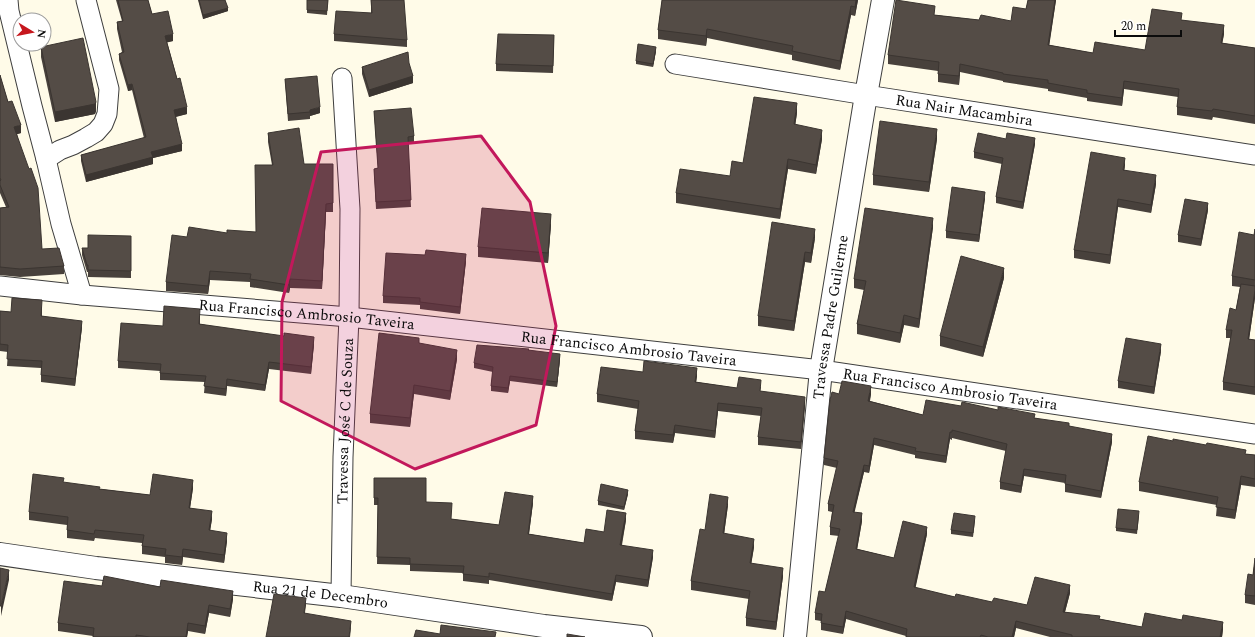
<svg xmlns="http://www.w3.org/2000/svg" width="1255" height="637" font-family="Spectral,serif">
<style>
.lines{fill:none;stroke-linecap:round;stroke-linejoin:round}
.minor-casing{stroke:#3e3e3e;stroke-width:21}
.tertiary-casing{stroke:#3e3e3e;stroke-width:24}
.minor{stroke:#fff;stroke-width:19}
.tertiary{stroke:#fff;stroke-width:22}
.wall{fill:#48413c}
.shaded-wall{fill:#3b3531}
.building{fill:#544c46;stroke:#3b3531}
.marked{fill:#c2185b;fill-opacity:0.2;stroke:#c2185b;stroke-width:3;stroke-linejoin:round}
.labels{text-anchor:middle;stroke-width:4;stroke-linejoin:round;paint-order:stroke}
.street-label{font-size:15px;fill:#0b0b0b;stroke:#fff}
</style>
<rect width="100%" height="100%" fill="#fffbe8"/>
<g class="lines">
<g class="minor-casing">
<g id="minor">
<path d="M8,0l1,11 23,95 14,53 15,65 21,71"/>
<path id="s1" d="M675,64l191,31 389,60"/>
<path d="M46,159l14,-9 13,-5 13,-7 10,-6 7,-8 4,-10 2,-25 -23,-89"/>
<path id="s2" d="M0,286l82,9 267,22 472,53 434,64"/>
<path id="s3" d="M341,596l2,-139 6,-140 1,-108 -8,-131"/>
</g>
</g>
<g class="tertiary-casing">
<g id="tertiary">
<path id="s4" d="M0,554l96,14 245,28 203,30 97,11"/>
<path id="s5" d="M795,637l26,-267 45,-275 17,-95"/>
</g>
</g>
<use href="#minor" class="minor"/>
<use href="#tertiary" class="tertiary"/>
</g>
<g class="wall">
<path d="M116,0h32l4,14 21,27 -6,1 20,72 -11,3 6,34 -29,7v6l-67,18 -5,-21v-6l63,-17 -12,-48 -4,1 -9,-31v-6l3,-2 -5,-23v-7l5,-1z"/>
<path d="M198,0h27l3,11 -25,8z"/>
<path d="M328,0l-1,15 -20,-2v-3z"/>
<path d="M371,0l36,40v7l-73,-6v-7l37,-21z"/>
<path d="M662,0h196l-3,16 -4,-1 -11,55 -48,-10v-5l-85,-17 -1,8 -48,-7v-9z"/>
<path d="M1028,0h28l-7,45 44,8 52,-3 37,-30 42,14 -2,9 33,5v76l-42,-7 -1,3 -35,-5v-8l1,-10 -54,-8 -2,17 -35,-5v-3l-39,-7v-2l-45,-7v-1l-43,-9 -1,13 -21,-3v-11l-50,-7v-9l47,-40 44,5 32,1 15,-12z"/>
<path d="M554,35l-1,38 -57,-2v-7z"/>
<path d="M41,47l55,64 -1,3 -40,8 -14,-65z"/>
<path d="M656,51l-3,16 -17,-3v-3z"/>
<path d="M409,63l4,20 -44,14 -7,-23v-7z"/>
<path d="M0,75l8,27 13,31 -4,1 25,115 22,17v8l-44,3 -20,-2v-67l6,-1 -6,-14z"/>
<path d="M285,79l35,34 -10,3v3l-22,2z"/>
<path d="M374,111l40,25v7h-6l3,64 -35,2 -2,-40 4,-1z"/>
<path d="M797,113l-2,12 27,14 -6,35 -28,-5 -8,50 -104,-16v-10l54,-17z"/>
<path d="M268,133l36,31h29v48h-7l-4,77 -32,-1 -1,5 -39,-6v-5l-40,-2 -2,14 -42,-3v-9l21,-45 40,-4 29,-1 16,-67 -4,-23z"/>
<path d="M937,139l-8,53 -56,-7v-10z"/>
<path d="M1006,139l29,5 -12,65 -27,-6v-6l6,-33 -28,-6v-6z"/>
<path d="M1125,166l-1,4 32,14 -5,29 -33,-6 -8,57 -36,-6v-8z"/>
<path d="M985,198l-6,44 -33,-4v-7z"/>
<path d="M1208,210l-7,36 -23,-4v-7z"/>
<path d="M551,224l-3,39 -70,-6v-10z"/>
<path d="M933,227l-14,101 -15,-3 -4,18 -43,-9v-10l7,-34 -10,-2v-9z"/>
<path d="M1255,229v69l-6,41 6,1v55l-32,-5v-8l8,-44h-5v-8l10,-20 4,-23 -8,-1v-10l22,-41z"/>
<path d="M131,236v42l-43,-1v-5h-1l-5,-17v-7h6z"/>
<path d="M815,238l-4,25 -6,-1 -11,69 -36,-5v-10z"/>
<path d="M466,261l-6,53 -40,-5v-4l-37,-2v-7z"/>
<path d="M1004,278l-21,79 -43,-11v-10z"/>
<path d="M42,307v9l40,11 -7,59 -34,-4v-14l-34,-2 1,-14 -8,-1v-40l11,1z"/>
<path d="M200,316v8l114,20 -3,30 -42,-5 -4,22 -38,-5 -1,10 -22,-3 1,-11 -45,-2v-9l-42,-3v-7l45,-35z"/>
<path d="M419,343l38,16 -7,41 -36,-6 -4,33 -40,-4v-9z"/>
<path d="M528,350l32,9 -3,28 -47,-6 -2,12 -17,-2v-5l2,-14 -19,-4v-5z"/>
<path d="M1161,351l-7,43 -36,-6v-7z"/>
<path d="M643,372l54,4 -1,6 41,6 24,-1 -1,4 45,14 -4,44 -43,-4v-8l3,-21 -43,-5 -3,27 -40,-5 -2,10 -38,-4v-8l3,-22 -41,-7v-8z"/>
<path d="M839,394h32l-1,7 53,14 38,-9 37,4 37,8 34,8 43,16 -11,56 -36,-6v-9l-41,-7 -3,17 -21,-4v-7l6,-31 -54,-13v2l-2,-1 -4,24 -31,-5v-3l-41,-10 -5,28 -5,-1 -10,40 8,9 -5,28 37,9 33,-24 -12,54 40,9 37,5 35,3 43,-12 -5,19 35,7 42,8 81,2 -1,8h-172l-34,-9 -2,9h-108v-1l-60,-17 -3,15 -22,-4v-9l-6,-1v-7l10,-21 14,-56 -9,-1v-8l2,-15 -4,-1v-7l9,-36 -13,-3v-7z"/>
<path d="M1246,454l9,1v32l-14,-2 -6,34 -19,-3 1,-11 -78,-14v-9z"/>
<path d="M374,478l52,24 25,17 48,6 34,-22 -4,31 55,9 42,-23 -4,25 31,12 -5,30 -32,-5 -4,19 -123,-21v4l-26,-3v-8l-53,-2v-6l-33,-1 1,-59h-4z"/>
<path d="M64,483l36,6 50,6 43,-7 -3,20 22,11 -2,11 17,11 -3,22 -41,-6 -1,8 -17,-2v-6l-23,-3v-11l-47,-5 -1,3 -27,-3v-13l-38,-5v-8z"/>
<path d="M628,494l-4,16 -26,-5v-4z"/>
<path d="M728,505l-4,29 30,13 -3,17 32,12 -7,54 -30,-4v-8l3,-19 -58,-9v-9l14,-51z"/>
<path d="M1139,515l-2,19 -21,-3v-3z"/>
<path d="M975,520l-2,17 -22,-3v-4z"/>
<path d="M1255,558v47l-10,-2v-8l8,-20z"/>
<path d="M102,586l58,1 73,12 -3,18 -21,-4 -4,21 -17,-3 -1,6h-94v-1l-35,-5v-8z"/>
</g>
<g class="shaded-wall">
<path d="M856,0h2l-3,16v-9z"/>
<path d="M1055,0h1l-8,54v-9z"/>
<path d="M851,6v9l-11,55v-9z"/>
<path d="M228,8v3l-25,8v-4z"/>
<path d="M1224,25v9l-3,17v-8z"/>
<path d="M707,29v9l-1,8v-10z"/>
<path d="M173,34v7l-8,2v-7z"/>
<path d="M656,47v4l-3,16v-3z"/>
<path d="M960,64v8l-1,13v-9z"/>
<path d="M413,76v7l-44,14v-7z"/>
<path d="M1124,81v8l-2,17v-8z"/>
<path d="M132,84v6l-4,1v-6z"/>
<path d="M96,102v9l-1,3 -40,8v-10z"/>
<path d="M797,103v10l-3,21v-10z"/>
<path d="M187,107v7l-13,3v-7z"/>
<path d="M320,107v6l-10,3v-6z"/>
<path d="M21,125v8l-7,2v-8z"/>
<path d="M937,129v10l-8,53v-10z"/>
<path d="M822,130v9l-6,35v-9z"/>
<path d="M1035,138v6l-12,65v-7z"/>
<path d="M182,144v7l-29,7v6l-67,18v-7l65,-23z"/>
<path d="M1125,158v8l-2,12v-8z"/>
<path d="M788,159v10l-8,50v-10z"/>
<path d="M1156,175v9l-5,29v-8z"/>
<path d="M985,192v6l-6,44v-7z"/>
<path d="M1118,199v8l-8,57v-9z"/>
<path d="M1208,203v7l-7,36v-7z"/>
<path d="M326,204v8l-4,77v-8z"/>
<path d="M551,214v10l-3,39v-10z"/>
<path d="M933,218v9l-14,101v-9z"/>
<path d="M815,229v9l-4,25v-10z"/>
<path d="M805,252v10l-11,69v-10z"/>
<path d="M466,254v7l-6,53v-7z"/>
<path d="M1004,268v10l-21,79v-10z"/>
<path d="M210,271v9l-2,14v-8z"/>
<path d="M290,279v9l-1,5v-8z"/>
<path d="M1255,290v8l-7,49v-8z"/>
<path d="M904,315v10l-4,18v-10z"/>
<path d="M82,321v6l-7,59v-7z"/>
<path d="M314,337v7l-3,30v-7z"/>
<path d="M1161,344v7l-7,43v-7z"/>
<path d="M457,350v9l-7,41v-9z"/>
<path d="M560,354v5l-3,28v-5z"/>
<path d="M269,362v7l-4,22v-6z"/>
<path d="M697,368v8l-2,14v-8z"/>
<path d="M510,376v5l-2,12v-5z"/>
<path d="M227,379v7l-1,10v-7z"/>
<path d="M414,385v9l-4,33v-9z"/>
<path d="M871,386v8l-3,14v-7z"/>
<path d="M805,397v8l-4,44v-7z"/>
<path d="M718,403v8l-3,27v-7z"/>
<path d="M675,425v8l-2,10v-8z"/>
<path d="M950,432v7l-4,24v-7z"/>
<path d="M1112,434v8l-11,56v-7z"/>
<path d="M874,438v7l-5,28v-7z"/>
<path d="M864,465v7l-11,47v-7z"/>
<path d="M1024,469v7l-3,17v-7z"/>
<path d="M1241,476v9l-6,34v-9z"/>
<path d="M193,480v8l-4,27v-7z"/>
<path d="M628,490v4l-4,16v-3z"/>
<path d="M533,496v7l-5,38v-7z"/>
<path d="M728,497v8l-5,37v-9z"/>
<path d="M212,511v8l-3,19v-8z"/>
<path d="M626,513v7l-6,32v-7z"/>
<path d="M862,513v8l-6,35v-7z"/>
<path d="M927,527v7l-13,61v-8z"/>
<path d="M227,533v8l-3,22v-8z"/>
<path d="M754,539v8l-4,25v-9z"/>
<path d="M183,549v8l-1,8v-8z"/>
<path d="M653,550v7l-5,30v-7z"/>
<path d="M783,568v8l-7,54v-8z"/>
<path d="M9,570v10l-8,36v-10z"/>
<path d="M616,575v7l-4,19v-7z"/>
<path d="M1070,585v8l-7,26v-7z"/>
<path d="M233,591v8l-3,18v-8z"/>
<path d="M306,598v7l-2,15v-7z"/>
<path d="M209,605v8l-4,21v-8z"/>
<path d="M846,611v8l-3,15v-7z"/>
<path d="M351,621v7l-1,9h-1z"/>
<path d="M1016,621v7l-2,9h-2z"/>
<path d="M1223,622v7l-1,8h-2z"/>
<path d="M188,623v8l-1,6h-1z"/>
</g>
<g class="building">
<path d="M118,0h30l4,14 16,-3 5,23 -8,2 12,43 3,-1 7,29 -13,3 8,34 -31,8 2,5 -67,18 -5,-20 65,-18 -14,-53 -4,1 -9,-31 5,-2 -7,-30 6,-1z"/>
<path d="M199,0h26l3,8 -25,7z"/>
<path d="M307,0h21l-1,11 -20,-1z"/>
<path d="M371,0h33l3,40 -73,-6 2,-23 36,2z"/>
<path d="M662,0h194l-1,7 -4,-1 -11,55 -48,-10 1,-5 -86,-17 -1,7 -48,-6z"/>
<path d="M896,0l39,6 -1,9 45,5 2,-5 30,6 2,-14 13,2 2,-9h27l-7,45 45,8 2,-11 50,8 7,-41 30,4 -1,7 43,5 -3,18 34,5v68l-42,-7 -1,2 -35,-4 2,-18 -55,-8 -2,17 -35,-5v-3l-39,-7v-3l-45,-6v-1l-43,-9 -1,12 -21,-2 1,-12 -51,-7z"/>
<path d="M498,34l56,1 -1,31 -57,-2z"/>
<path d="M83,38l13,64 -1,2 -40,8 -14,-65z"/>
<path d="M638,44l18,3 -3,17 -17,-3z"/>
<path d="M408,52l1,11 4,13 -44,14 -7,-23z"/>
<path d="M0,75l8,27 4,-1 9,24 -7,2 15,42 2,-1 7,20 4,61 17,-1 5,18 -44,3 -20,-2v-59l9,-1 -9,-22v-4l1,-1 -1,-2z"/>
<path d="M317,76l3,31 -10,3v2l-22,2 -3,-35z"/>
<path d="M754,97l43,6 -3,21 28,6 -6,35 -28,-6 -8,50 -104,-16 4,-24 50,7 2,-15 11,2z"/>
<path d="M411,108l3,28 -6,1 3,63 -35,2 -2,-33 4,-1 -4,-57z"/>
<path d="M880,121l57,8 -8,53 -56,-7z"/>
<path d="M299,128l5,36h29v39l-7,1 -4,77 -32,-2 -1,6 -39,-6 1,-5 -41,-3 -2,15 -42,-4 6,-47 15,2 2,-10 38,6v-3l29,2 -1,-67h18l-5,-32z"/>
<path d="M978,133l28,6 1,-6 28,5 -12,64 -27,-5 7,-39 -29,-6z"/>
<path d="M1091,152l34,6 -2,12 33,5 -5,30 -33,-6 -8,56 -36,-5z"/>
<path d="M952,187l33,5 -6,43 -33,-4z"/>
<path d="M1185,199l23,4 -7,36 -23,-4z"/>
<path d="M482,208l69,6 -3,39 -70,-6z"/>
<path d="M865,208l68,10 -14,101 -15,-4 -4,18 -43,-9 9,-43 -12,-2z"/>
<path d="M772,222l43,7 -4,24 -6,-1 -11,69 -36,-5z"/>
<path d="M1255,229v51l-23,-4 7,-44 15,3z"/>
<path d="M88,235l43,1v35l-43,-1v-5h-1l-5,-17h6z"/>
<path d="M426,250l40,4 -6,53 -40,-5v-4l-37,-2 3,-43 39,2z"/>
<path d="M961,256l43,12 -21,79 -43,-11z"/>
<path d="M1241,284l14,2v4l-7,49 7,1v47l-32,-5 9,-52h-6l4,-22 6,2z"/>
<path d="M12,298l30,2 -1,16 41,5 -7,58 -34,-4 1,-14 -35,-2 1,-14 -8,-1v-33l11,1z"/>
<path d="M164,306l36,3 -1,15 85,12v-3l30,4 -3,30 -42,-5 -4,23 -38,-6 -1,10 -22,-3 2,-10 -46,-3 1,-9 -43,-3 3,-38 42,3z"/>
<path d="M379,333l40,5v5l38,7 -7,41 -36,-6 -4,33 -40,-4z"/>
<path d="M1126,338l35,6 -7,43 -36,-6z"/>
<path d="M477,345l52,4 -1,1 32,4 -3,28 -47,-6 -2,12 -17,-2 2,-19 -19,-4z"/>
<path d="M644,361l53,7 -2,14 42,6 2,-11 22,3 -1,11 45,6 -4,45 -43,-5 4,-29 -44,-5 -3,28 -40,-6 -2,10 -38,-4 4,-30 -42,-7 4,-27 42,5z"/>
<path d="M842,381l29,5 -3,15 55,14 3,-15 35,6 1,-4 36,8v-3l37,7 -1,4 35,5v3l43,8 -11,57 -36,-7 1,-9 -42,-6 -3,17 -21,-4 7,-38 -55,-14v2h-2l-4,24 -31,-5 1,-3 -42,-10 -5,28 -5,-1 -11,47 9,1 -6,36 38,9 9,-37 24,6 -13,60 41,10 1,-3 36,8 2,-4 33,7 8,-28 35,8 -7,27 37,4 -1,3 43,8 3,-14 37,7 1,-5 40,7 -3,15h-148v-2l-56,-14 -4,16h-24l-7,-2 -1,2h-74l1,-8 -61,-18 -3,16 -22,-4 1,-9 -7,-1 4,-22 6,1 15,-63 -10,-2 4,-22 -6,-1 10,-43 -14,-3 6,-58 2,-8 7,2z"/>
<path d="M1148,436l25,5v-2l33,6 1,-2 39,7 -1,4 10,1v24l-14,-3 -6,34 -19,-3 2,-10 -79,-15z"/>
<path d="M33,474l31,4 -1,4 37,5 -1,2 51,6 3,-21 40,6 -4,28 23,3 -3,19 18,3 -3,22 -41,-6 -1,8 -17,-2 1,-6 -24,-3 2,-11 -49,-5 -1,4 -27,-4 1,-13 -39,-5z"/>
<path d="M374,478h52v24l26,1 -1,16 48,6 6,-33 28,4 -5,38 56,9 2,-14 18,3 3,-22 19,3 -6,32 33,5 -5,30 -32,-5 -4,19 -123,-21v4l-26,-3 1,-8 -54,-2v-6l-33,-1 1,-59h-4z"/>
<path d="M601,484l27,6 -4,17 -26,-6z"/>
<path d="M710,494l18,3 -5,36 31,6 -4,24 33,5 -7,54 -30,-4 4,-27 -59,-10 9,-52 5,1z"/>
<path d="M1118,509l21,2 -2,19 -21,-2z"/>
<path d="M954,513l21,3 -2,17 -22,-3z"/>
<path d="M1255,558v38l-10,-1 3,-21 5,1z"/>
<path d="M0,568l9,2 -8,36h-1z"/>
<path d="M104,576l56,11 1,-7 72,11 -3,18 -21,-4 -4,21 -17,-3 -2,14h-36l-14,-2v2h-43l1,-9 -36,-5 6,-42 38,5z"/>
<path d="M274,594l32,4 -2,15 47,8 -2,16h-83z"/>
<path d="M441,625l55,7 -1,5h-81l2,-7 24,4z"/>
<path d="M567,634l18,3h-18z"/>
</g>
<path class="marked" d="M481,136l49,66 26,124 -20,99 -121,44 -134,-68 1,-99 39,-150z"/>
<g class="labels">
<g class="street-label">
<text dy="5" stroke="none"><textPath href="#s1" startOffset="293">Rua Nair Macambira</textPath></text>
<text dy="5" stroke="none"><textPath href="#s2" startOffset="308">Rua Francisco Ambrosio Taveira</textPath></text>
<text dy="5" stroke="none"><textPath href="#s5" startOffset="322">Travessa Padre Guilerme</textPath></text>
<text dy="5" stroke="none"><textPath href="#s2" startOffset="632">Rua Francisco Ambrosio Taveira</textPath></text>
<text dy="5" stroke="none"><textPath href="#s2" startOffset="956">Rua Francisco Ambrosio Taveira</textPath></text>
<text dy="5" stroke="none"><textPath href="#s3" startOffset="175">Travessa José C de Souza</textPath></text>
<text dy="5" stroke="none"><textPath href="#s4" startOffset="323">Rua 21 de Decembro</textPath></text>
</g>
</g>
<g transform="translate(32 32) rotate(100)"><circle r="19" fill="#ffffff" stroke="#9d9d9d"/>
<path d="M0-3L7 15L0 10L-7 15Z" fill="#c6171d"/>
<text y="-6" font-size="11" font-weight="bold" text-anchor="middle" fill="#0b0b0b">N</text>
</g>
<path d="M1115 30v6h66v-6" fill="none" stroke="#0b0b0b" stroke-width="2"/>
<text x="1121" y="30" font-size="12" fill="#0b0b0b" stroke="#ffffff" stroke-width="3" paint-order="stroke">20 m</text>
</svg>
